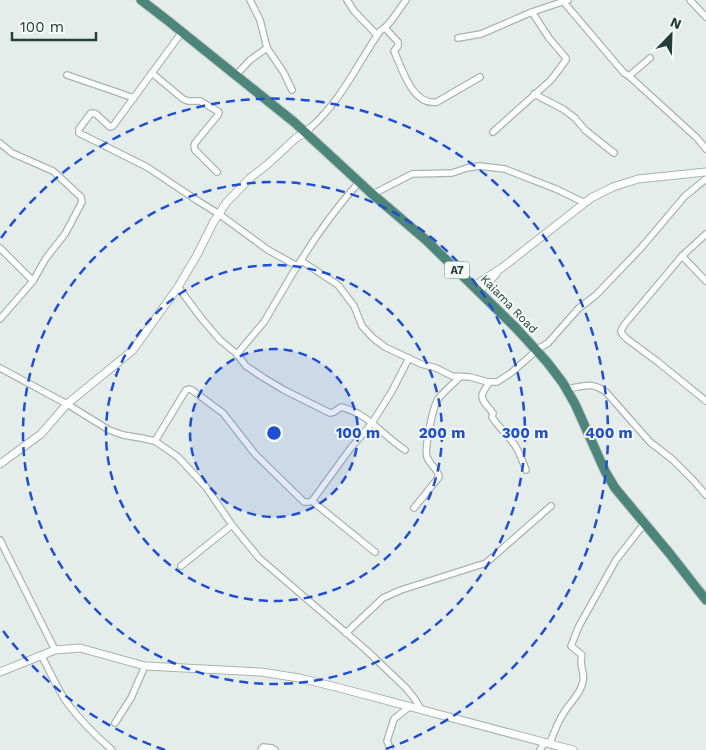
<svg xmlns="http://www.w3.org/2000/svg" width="706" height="750" font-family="'Work Sans',sans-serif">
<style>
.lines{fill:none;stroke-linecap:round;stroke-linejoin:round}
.minor-casing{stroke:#a6b5b0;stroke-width:8}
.tertiary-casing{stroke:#a6b5b0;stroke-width:9}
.trunk-casing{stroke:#c1c9c7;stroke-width:11}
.minor{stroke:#fff;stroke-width:5.5}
.tertiary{stroke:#fff;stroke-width:7}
.trunk{stroke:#4c867a;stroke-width:9}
.ring{fill:none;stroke:#1d4ed8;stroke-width:2.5;stroke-dasharray:9 6}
.labels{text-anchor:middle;stroke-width:4;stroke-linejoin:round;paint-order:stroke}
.shield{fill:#f4faf7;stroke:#627771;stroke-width:1}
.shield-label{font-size:11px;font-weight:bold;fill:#233f38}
.street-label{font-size:12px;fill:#233f38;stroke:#f4faf7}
.centre{fill:#1d4ed8;stroke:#f4faf7;stroke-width:2.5}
.ring-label{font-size:15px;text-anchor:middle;font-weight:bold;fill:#1d4ed8;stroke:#f4faf7;stroke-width:4;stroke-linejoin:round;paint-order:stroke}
</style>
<rect width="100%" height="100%" fill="#e4ede9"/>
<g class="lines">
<g class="minor-casing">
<g id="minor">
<path d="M250,0l10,20 7,28 17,25 8,17"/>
<path d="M347,0l7,11 23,24"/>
<path d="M562,0l62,73 5,3 68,62 9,11"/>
<path d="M690,0l16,17"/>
<path d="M386,29l12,13v4l-4,5c8,17 18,55 43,51l43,-25"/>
<path d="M182,32l-69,94 -3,1 -14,-13 -5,-1 -12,16v4l68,34 51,34 21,13 49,36 29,16"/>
<path d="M458,38l23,-4 51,-22 36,-12"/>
<path d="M240,71l10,-11 17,-12"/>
<path d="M152,73l31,26 5,2h12l19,11 -1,3 -23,28 -1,3 1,4 22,22"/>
<path d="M67,75l67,23"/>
<path d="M629,76l21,-18"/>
<path d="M534,94l29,15 12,9 10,12 29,23"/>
<path d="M309,129c33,-29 47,-63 71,-98 9,-4 19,-22 26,-31"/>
<path d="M493,132l58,-52 15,-20v-2l-17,-20 -17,-26"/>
<path d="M0,143l12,10 41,18 28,26 1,5 -17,32 -19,24 -13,23 -33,38"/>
<path d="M377,192l35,-18 40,-1 15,-5 12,-2 26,3 51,20 29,14"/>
<path d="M706,234l-24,22 -58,69 -3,6 1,3 5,5 31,23 48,39"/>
<path d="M0,248l33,33"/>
<path d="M682,256l24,25"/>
<path d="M300,262c17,-28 37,-55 59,-80"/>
<path d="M178,287l24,32 18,21 17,14 9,12 18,12 20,12 46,23 4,-1 7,-5c28,7 41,28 64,43"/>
<path d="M541,347l7,-4 30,-34 18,-14 45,-47 44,-52 21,-17"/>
<path d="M237,354l27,-32 33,-56 3,-4h3l35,23 16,21 8,20 11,12 12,9 36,17 15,4 16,8 18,1 18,5h9l14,-9 25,-22"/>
<path d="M0,368l67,36 42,26 14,5 18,3 14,3 23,16 28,30 26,38 27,33 106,91 41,39 8,10 7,11"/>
<path d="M490,382c-13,16 -9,16 3,31l-1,4c7,11 17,19 24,30 4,7 7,15 10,23"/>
<path d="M572,388c15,-3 21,-5 34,4l44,50 23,18 20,20 13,15"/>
<path d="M155,441l31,-51 3,-1 3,1 31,23 32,41 49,48h5l3,-1 38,-52 22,-26 20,-32 17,-33"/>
<path d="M312,501l63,51"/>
<path d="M414,508l25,-31c-1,-8 -9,-12 -12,-20 -3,-7 6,-51 11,-58 6,-8 15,-15 22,-22"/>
<path d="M0,540l55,110"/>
<path d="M181,566l51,-41"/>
<path d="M346,633l37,-35 18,-8 85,-27 65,-57"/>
<path d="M41,655c9,16 16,34 27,49 13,17 28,32 44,46"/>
<path d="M115,723l16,-25 14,-32"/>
<path d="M550,743c4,-11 8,-22 15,-32 5,-8 14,-16 17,-26 5,-11 -4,-19 0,-30l-11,-9 8,-20 37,-66 28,-36"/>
<path d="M261,750l2,-3 9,1 3,2"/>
<path d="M389,750l1,-2 -3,-7 7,-22 15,-12"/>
<path d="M540,750l5,-8"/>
</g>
</g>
<g class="tertiary-casing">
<g id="tertiary">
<path d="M474,286l29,-19 88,-69 22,-11 25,-8 68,-7"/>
<path d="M479,291l17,-17"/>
<path d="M0,464l41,-30 26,-30 66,-54 45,-63 19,-32 16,-32 13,-20 24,-25 18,-14 28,-26 10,-6 3,-3"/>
<path d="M0,672l55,-22 25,-2 65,18 116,6 38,6 37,9 237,63"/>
</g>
</g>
<g class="trunk-casing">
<path id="trunk" d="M141,0l26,20 127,102 77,71 55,47 90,88 31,34 16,21 12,21 30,67 10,17 55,66 36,46"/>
</g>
<use href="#minor" class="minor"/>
<use href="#tertiary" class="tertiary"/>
<use href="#trunk" class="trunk"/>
</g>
<circle cx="274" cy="433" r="84" fill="#1d4ed8" fill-opacity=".12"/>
<g class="ring">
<circle cx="274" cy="433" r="84"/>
<circle cx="274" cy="433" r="168"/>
<circle cx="274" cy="433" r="251"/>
<path d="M165 750A335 335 0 0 1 1 628M1 238A335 335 0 1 1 383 750"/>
</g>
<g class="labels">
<rect class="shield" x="444.5" y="261.5" width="25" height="17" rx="4"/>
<g class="shield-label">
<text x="457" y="274">A7</text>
</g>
<g class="street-label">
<text transform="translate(509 304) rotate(46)" y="4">Kaiama Road</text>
</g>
</g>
<circle cx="274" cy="433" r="8" class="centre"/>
<g class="ring-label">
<text x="358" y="438">100 m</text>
<text x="442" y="438">200 m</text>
<text x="525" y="438">300 m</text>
<text x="609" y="438">400 m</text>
</g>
<g transform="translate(671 35) rotate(23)" stroke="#f4faf7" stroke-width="4" paint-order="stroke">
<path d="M0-4L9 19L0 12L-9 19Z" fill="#233f38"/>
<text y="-8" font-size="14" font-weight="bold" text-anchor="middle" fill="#233f38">N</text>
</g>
<path d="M12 32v8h84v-8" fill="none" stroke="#233f38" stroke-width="2.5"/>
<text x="20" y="32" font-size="15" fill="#233f38" stroke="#f4faf7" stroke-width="4" paint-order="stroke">100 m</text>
</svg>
